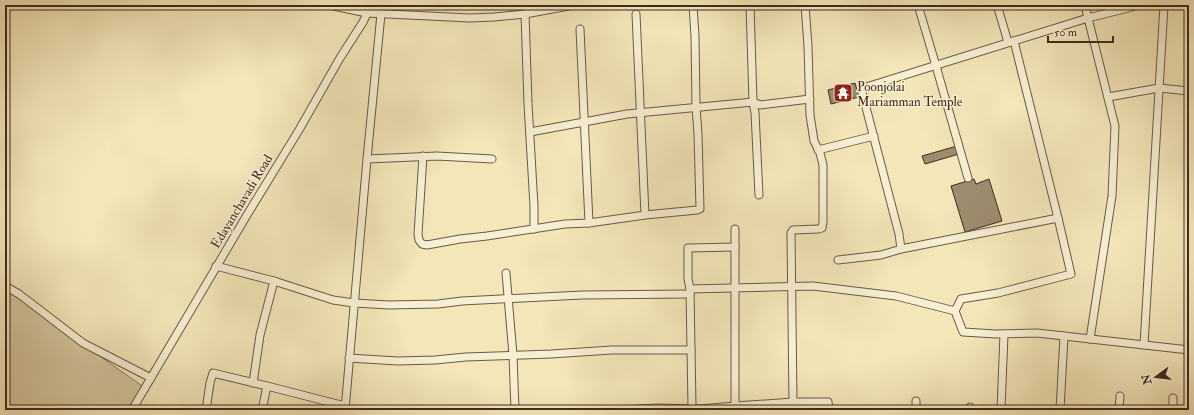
<svg xmlns="http://www.w3.org/2000/svg" width="1194" height="415" font-family="'IM FELL Double Pica',serif">
<style>
.green{fill:#d5c69f;stroke:#8a785e}
.building{fill:#9d8c6f;stroke:#402a1e}
.lines{fill:none;stroke-linecap:round;stroke-linejoin:round}
.street-casing{stroke:#6d5945;stroke-width:9}
.street{stroke:#f7efd2;stroke-width:7}
.labels{text-anchor:middle;stroke-width:3;stroke-linejoin:round;paint-order:stroke}
.poi-label{font-size:13px;fill:#402a1e;stroke:#f7efd2;text-anchor:start}
.street-label{font-size:13px;fill:#402a1e;stroke:#f7efd2}
</style>
<rect width="100%" height="100%" fill="#f3e6b9"/>
<filter id="stains"><feTurbulence type="fractalNoise" baseFrequency=".005" numOctaves="4"/><feColorMatrix values="0 0 0 0 .2 0 0 0 0 .09 0 0 0 0 .02 0 0 0 .5 -.17"/></filter>
<radialGradient id="worn" r=".72"><stop offset=".6" stop-color="#630" stop-opacity="0"/><stop offset="1" stop-color="#630" stop-opacity=".3"/></radialGradient>
<path class="green" d="M5,289l140,99 -13,22h-127z"/>
<g class="building">
<path d="M855,83l4,14 -28,7 -3,-14z"/>
<path d="M957,146l2,8 -34,10 -3,-8z"/>
<path d="M974,179l2,5 13,-5 13,42 -37,11 -14,-46z"/>
</g>
<g class="lines">
<g class="street-casing">
<g id="street">
<path d="M329,5l38,8 103,5 24,-1 31,-3 49,-9"/>
<path d="M750,5l3,97 2,11 4,82"/>
<path d="M918,5l18,61 32,112"/>
<path d="M997,5l11,37"/>
<path d="M525,14l3,90 6,102v23"/>
<path d="M636,14l9,201"/>
<path d="M580,29l9,194"/>
<path d="M1108,97l51,-9 30,3"/>
<path d="M530,132l97,-18 126,-12 7,3 50,-6"/>
<path d="M818,150l56,-14"/>
<path d="M423,156l-5,78 1,6 3,4 5,1 33,-6 27,-3 78,-12 24,-1 56,-8 52,-5 3,-1 -2,-75 -2,-27 -1,-71 -2,-31"/>
<path d="M367,159l14,-145"/>
<path d="M901,249l-2,-15 -37,-142 1,-4 225,-70 -3,-13"/>
<path d="M838,260l43,-5 20,-6 157,-31 -44,-177"/>
<path d="M216,266l58,15 59,19 21,3 35,2 49,-1 24,-3 120,-6 108,-1"/>
<path d="M506,273l7,82 2,55"/>
<path d="M5,286l14,8 64,49 68,35"/>
<path d="M690,289l123,-3 83,10 59,15 6,-12 37,-6 73,-19 -13,-56"/>
<path d="M955,311l8,21 33,2 41,-1 152,17"/>
<path d="M1090,339l22,-143 3,-70 -27,-108 44,-11v-2"/>
<path d="M1144,345l20,-340"/>
<path d="M349,358l49,3 37,-1 31,-3 85,-3 61,-4h79"/>
<path d="M253,383l7,-48 14,-54"/>
<path d="M916,401v9"/>
<path d="M793,402l-2,-169 2,-3 25,-1 4,-1 1,-6v-57l-3,-12 -6,-12 -4,-26 -2,-69 -3,-41"/>
<path d="M735,406l58,-4h35l1,8"/>
<path d="M970,407l1,3"/>
<path d="M692,408l-2,-119 -2,-10v-31l47,-1"/>
<path d="M132,410l115,-195 52,-85 41,-72 23,-36 8,-17"/>
<path d="M206,410l4,-27 3,-10 54,13"/>
<path d="M262,410l5,-24 78,20"/>
<path d="M345,410l22,-251 70,-3 55,3"/>
<path d="M621,410l36,-2 43,1 35,-3v-177"/>
<path d="M1001,410l3,-76"/>
<path d="M1060,410l4,-74"/>
<path d="M1119,410l1,-14"/>
<path d="M1173,410v-12"/>
</g>
</g>
<use href="#street" class="street"/>
</g>
<defs>
<g id="temple-square" transform="scale(1)"><rect x="-9" y="-9" width="18" height="18" rx="4" fill="#8f2418" stroke="#f7efd2"/><path d="M0-6L5-2H3V0L6.5 2.5H4V6H1.5V3h-3V6H-4V2.5H-6.5L-3 0V-2H-5Z" fill="#fff"/></g>
</defs>
<g fill-rule="evenodd">
<use href="#temple-square" x="843" y="93"/>
</g>
<g class="labels">
<g class="poi-label">
<text x="857" y="91">Poonjolai<tspan x="857" dy="15">Mariamman Temple</tspan></text>
</g>
<g class="street-label">
<text transform="translate(241 201) rotate(-59)" y="5">Edayanchavadi Road</text>
</g>
</g>
<rect width="1194" height="415" fill="none" stroke="#f3e6b9" stroke-width="20"/>
<rect x="6" y="6" width="1182" height="403" fill="none" stroke="#402a1e" stroke-width="2"/>
<rect x="10" y="10" width="1174" height="395" fill="none" stroke="#402a1e"/>
<g transform="translate(1156 377) rotate(255)" stroke="#f7efd2" stroke-width="3" paint-order="stroke">
<path d="M0-3L7 15L0 10L-7 15Z" fill="#402a1e"/>
<text y="-6" font-size="11" font-weight="bold" text-anchor="middle" fill="#402a1e">N</text>
</g>
<path d="M1048 36v6h65v-6" fill="none" stroke="#402a1e" stroke-width="2"/>
<text x="1054" y="36" font-size="12" fill="#402a1e" stroke="#f7efd2" stroke-width="3" paint-order="stroke">50 m</text>
<rect width="100%" height="100%" filter="url(#stains)"/>
<rect width="100%" height="100%" fill="url(#worn)"/>
</svg>
